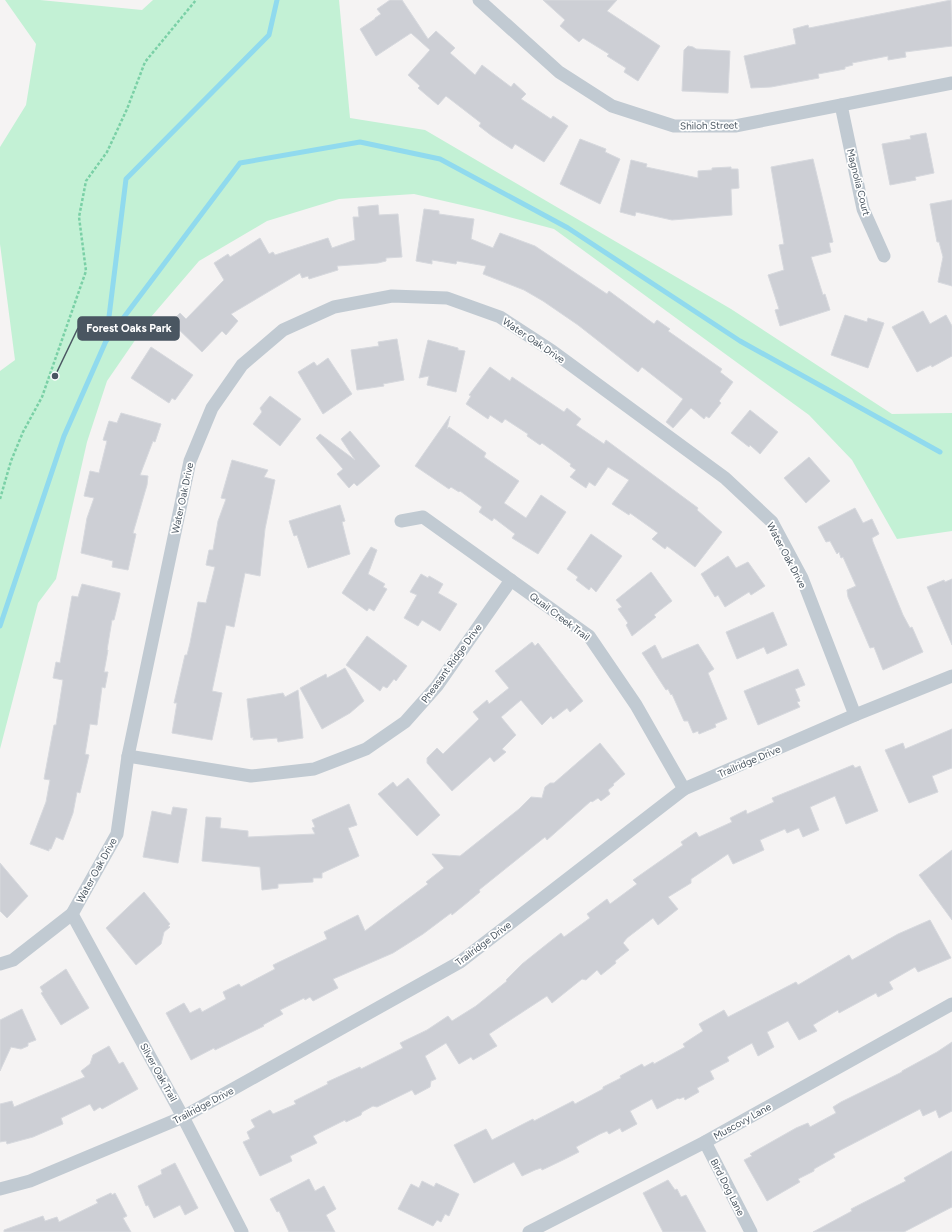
<svg xmlns="http://www.w3.org/2000/svg" width="952" height="1232" font-family="Figtree,sans-serif">
<style>
.green{fill:#c3f1d5}
.lines{fill:none;stroke-linecap:round;stroke-linejoin:round}
.stream{stroke:#90daee;stroke-width:5}
.building{fill:#cdcfd5;stroke:#d7d9de}
.path{stroke:#7ad0a6;stroke-width:2.5;stroke-dasharray:3 2;stroke-linecap:butt}
.minor{stroke:#c1cad2;stroke-width:13}
.labels{text-anchor:middle;stroke-width:3.5;stroke-linejoin:round;paint-order:stroke}
.street-label{font-size:10px;fill:#4a5661;stroke:#fff}
.leader{fill:none;stroke:#4a5661;stroke-width:1.5}
.callout-dot{fill:#4a5661;stroke:#fff;stroke-width:1.5}
.callout{fill:#4a5661;stroke:#4a5661;stroke-width:1.5}
.callout-label{font-size:11px;text-anchor:middle;font-weight:bold;fill:#fff}
</style>
<rect width="100%" height="100%" fill="#f5f3f3"/>
<path class="green" d="M5,0h35l102,10 11,-10h186l11,118 75,12 306,179 161,105 60,-1v118l-55,8 -45,-79 -43,-45 -255,-186 -71,-19 -69,-16 -75,5 -72,22 -68,40 -48,56 -44,64 -20,61 -31,137 -18,24 -38,146v-378l15,-11 -15,-116v-97l26,-42 10,-61z"/>
<g class="lines">
<g class="stream">
<path d="M106,341l134,-178 120,-21 80,17 128,69 172,113 200,111"/>
<path d="M0,626l64,-190 42,-95 20,-162 143,-144 8,-35"/>
</g>
</g>
<g class="building">
<path d="M390,0h12l26,39 8,-8 19,17 -5,5 25,22 7,-10 29,22 3,-4 12,11 -5,5 30,20 2,-3 15,10 -24,36 -29,-18 -3,5 -20,-13 -13,-10 2,-3 -35,-27 -8,9 -20,-17 2,-2 -12,-11 22,-25 -19,-17 -35,23 -16,-27 15,-10v-1l6,-4 -4,-5z"/>
<path d="M543,0h74l-10,11 53,35 -22,35 -14,-9 2,-4 -19,-12 2,-2 -26,-16 -4,4 -19,-16 5,-6z"/>
<path d="M951,0l1,46 -47,6 1,5 -18,3v-4l-36,7 1,2 -8,2v2l-27,5 1,4 -48,9 -20,1 -7,-32 52,-12 -3,-15 15,-4 1,3z"/>
<path d="M688,46l5,1 3,2 34,2 -2,42 -46,-2 2,-41z"/>
<path d="M926,133l8,40 -19,4 1,3 -26,5 -8,-41 29,-5 -1,-3z"/>
<path d="M580,139l26,10 -1,3 15,7 -20,45 -40,-20z"/>
<path d="M813,159l20,83 -4,1 2,9 -20,5 12,38 2,-1 5,16 -50,16 -5,-16 4,-1 -11,-34 16,-5 -5,-25 5,-1 -13,-77z"/>
<path d="M631,160l16,4 -1,3 52,11v-7l14,-1v-2l19,-1v2h7l1,19 -8,1 1,26 -60,5 -36,-8 -1,4 -15,-4z"/>
<path d="M952,200v86l-14,-4 5,-25 -4,-15h-2l-7,-38z"/>
<path d="M378,205l1,10 19,-1 4,43 -16,1v3l-8,2 -41,3 1,4 -29,9 -1,-3 -6,2 -2,-5 -69,41 7,7 -12,14 -4,-4 -20,21 -31,-30 9,-9 6,6 38,-39 -10,-17 14,-9 2,3 30,-19 9,16 4,-2 2,3 53,-17 4,10 23,-8 -2,-23h6l-1,-10z"/>
<path d="M424,209l15,2v3l35,5 -3,20 22,9 7,-15 35,13 72,48 2,-3 45,33 3,-4 13,9 -2,2 54,38 -2,3 13,10 -14,19 2,2 -12,15 -3,-2 -2,3 -13,-11 -18,20 -7,-6 17,-23 -41,-32 -4,5 -60,-47 -35,-24 -19,-11 -41,-16 3,-8 -29,-5 -1,3 -24,-4v4l-16,-3z"/>
<path d="M923,311l7,13 16,-9 6,11v30l-20,11 -1,-2 -14,7 -25,-45z"/>
<path d="M845,315l22,7 1,-4 16,5 -16,45 -37,-13z"/>
<path d="M397,339l7,41 -21,4 1,2 -27,4 -6,-40 28,-4 -1,-4z"/>
<path d="M428,340l30,8v2l7,1 -9,41 -29,-7 2,-9 -10,2z"/>
<path d="M151,347l42,28 -18,25 -3,-2 -3,5 -38,-25z"/>
<path d="M328,358l24,36 -29,20 -25,-42 16,-10 3,4z"/>
<path d="M490,367l20,14 2,-4 52,35 3,-4 14,11 -5,6 28,19 2,-4 92,68 -1,2 25,22 -27,35 -28,-21 -2,3 -13,-10 6,-6 -28,-20 -1,2 -17,-11 17,-24 -21,-13 -13,19 -6,-4 -3,6 -16,-11 6,-7 -6,-4 1,-2 -29,-21 -2,2 -13,-9 1,-2 -23,-15 -3,4 -12,-8 -2,4 -22,-15 5,-8 -2,-1z"/>
<path d="M270,396l31,23 -21,27 -27,-22 9,-12 -2,-4z"/>
<path d="M750,410l28,22 -18,22 -10,-9 -1,2 -18,-14z"/>
<path d="M121,413l40,11 -6,18 -2,-1 -13,34 8,1 -1,9 -14,48 3,1 -8,36 -16,-3 1,-6 -32,-8 6,-35 7,-20 -10,-2 6,-25 9,2 8,-32 -4,-1 6,-19 8,2z"/>
<path d="M450,416l-3,13 2,-2 37,26 -2,4 35,24 -15,22 22,15 15,-23 25,17 -28,42 -26,-16 3,-4 -21,-16 -2,3 -13,-9 3,-5 -22,-16 -1,1 -8,-5 -2,2 -34,-23z"/>
<path d="M350,431l30,35 -23,20 -3,-3 -5,5 -12,-14 6,-5 -27,-31 4,-4 35,26 -14,-21z"/>
<path d="M809,457l21,24 -24,22 -22,-25z"/>
<path d="M232,460l36,10 -4,7 11,3 -10,49 -5,47 -15,-3 -11,54 -8,-2 -14,66 10,2 -10,47 -40,-7 5,-30h-3l11,-48h2l3,-12 8,-41 8,1 9,-36 -9,-2 3,-15h4l5,-29 8,-22 -5,-1z"/>
<path d="M340,505l5,16 -3,1 8,32 -42,14 -11,-33 -3,1 -5,-15z"/>
<path d="M855,508l8,15 9,-4 7,15 -7,4 1,4 30,73 7,13 2,-1 11,25 -40,18 -9,-23 -4,1 -22,-51 -1,-7 9,-4 -13,-29 -2,1 -2,-6 -2,2 -7,-13 -4,1 -8,-15z"/>
<path d="M591,534l31,22 -26,36 -5,-5 -2,3 -13,-10 2,-3 -11,-8z"/>
<path d="M371,547l6,3 -9,24 17,10 -2,3 4,2 -13,22 -5,-3 -2,3 -25,-18z"/>
<path d="M728,556l8,12 12,-6 17,24 -14,9 -2,-3 -24,15 -7,-12 -3,2 -14,-23z"/>
<path d="M651,572l21,29 -18,14 2,2 -24,19 -6,-11 2,-2 -10,-14 4,-2 -6,-7z"/>
<path d="M421,574l7,4 1,-2 14,8 -5,9 19,11 -17,27 -18,-11 -4,6 -14,-8 13,-23 -7,-3z"/>
<path d="M952,579v66l-25,-58 17,-7 1,2z"/>
<path d="M82,584l38,9v2l-6,25h-2l-5,30h1l-4,22h4l-3,16 -3,-1 -5,38 -7,-1 -5,30 4,1 -9,38 -3,-1 -4,21 -10,27 -7,-3 -5,12h-2v2l-19,-7 16,-42 4,-22 -6,-1 10,-54h2l7,-45 -10,-2 3,-16 4,1 12,-67 6,1z"/>
<path d="M773,612l14,33 -20,9 -3,-7 -27,12 -11,-27z"/>
<path d="M367,636l40,30 -11,15 -2,-2 -7,9 -4,-2 -3,5 -34,-26z"/>
<path d="M532,642l3,4 3,-3 45,58 -13,11 -3,-4 -14,11 -2,-3 -9,9 -21,-25 -20,17 15,18 -14,14 4,3 -12,10 -4,-5 -38,34 -25,-28v-5l10,-10 6,6 36,-35 -6,-7 14,-12 2,4 20,-16 -14,-17z"/>
<path d="M698,644l16,25 -6,4 19,46 -12,5 1,3 -17,7 -1,-3 -5,2 -5,-12h-4l-12,-27 -1,1 -3,-6 -2,1 -24,-37 13,-8 7,14z"/>
<path d="M345,668l19,33 -14,12 -28,16 -22,-41 26,-14 1,4z"/>
<path d="M798,669l7,16 -10,4 5,12 -3,1 3,5 -42,18 -14,-34z"/>
<path d="M298,690l5,48 -25,4 -1,-4 -24,2v-3l-2,1 -4,-39 36,-6 2,4z"/>
<path d="M952,729v39l-20,8 6,16 -29,11 -24,-53 18,-7 2,6z"/>
<path d="M600,743l25,31 -12,10 1,1 -6,5 2,4 -9,7 -3,-3 -6,4 -1,-1 -44,39 -2,-3 -66,53 1,2 -28,23 -1,-2 -28,21 -30,19 -60,26 5,9 -25,13 -3,-4 -5,3 -1,-2 -24,12 3,4 -20,11 1,1 -49,24 -1,-2 -23,12 -25,-47 18,-10 6,10 10,-5 2,4 24,-13 -3,-7 16,-8 2,3 34,-18 -2,-4 54,-26 -3,-7 34,-17 7,16 63,-47 -2,-2 18,-14 -12,-14 28,2 59,-47 12,-12 11,1 3,-11 5,-4h4z"/>
<path d="M853,765l2,3 5,-2 18,45 -32,13 -11,-28 -25,11 9,23 -16,7 -4,-9 -12,5 -2,-4 -25,11 4,10 -31,14 -5,-10 -37,25v4l-23,14 10,12 -20,16 -5,-7 -26,20 -4,5 6,7 -14,11 1,2 -15,12 -4,-5 -11,10 -4,-1 -30,24 -5,-7 -58,38 8,12 -24,14 -2,-3 -12,7 -13,-21 -21,13 11,23 -5,2 -1,6 -15,8 -3,-5 -35,17 -4,-1 -11,6 -1,3 -15,7 -1,-2 -32,16 4,7 -27,13 2,5 -32,15 -17,-34 7,-3 -3,-7 8,-5 -4,-7 19,-10 3,4 23,-10 -2,-3 34,-17 -1,-2 33,-15 1,2 42,-21 -3,-5 27,-13 21,-14 4,5 24,-15 31,-25 -1,-1 16,-16 25,-20 14,-11 3,4 26,-19 -3,-4 20,-15 3,5 27,-20 -4,-4 50,-35 -2,-3 15,-10 3,5 33,-15 -2,-4 16,-8 1,4 27,-12 -2,-4z"/>
<path d="M408,778l32,37 -23,21 -39,-42 15,-12 4,5z"/>
<path d="M349,804l8,21 -9,3 11,28 -37,17v5h-9v4l-35,2v4l-16,2 -2,-23 -58,-6 4,-44 15,1 -1,10 28,3v6l67,-3 -3,-6 3,-1 -3,-7z"/>
<path d="M173,807l14,2 -9,54 -35,-6 9,-46 19,4z"/>
<path d="M952,850v70l-33,-45z"/>
<path d="M0,863l28,33 -21,22 -7,-7z"/>
<path d="M144,892l26,32 -2,2 2,1 -6,5 -3,12 -25,21 -30,-37z"/>
<path d="M930,920l21,38 -33,14 -3,-5 -26,15 4,7 -15,8 -2,-4 -37,20 -1,-3 -25,15 4,6 -18,9 -11,-19 -21,11 7,15 -16,9 -6,-13 -25,14 2,4 -19,10 4,8 -17,9 2,4 -14,8 -1,-3 -5,2 -1,-1 -21,11 -5,-10 -22,12 7,13 -15,8 -2,-4 -11,6 -2,-3 -7,3 -24,13 3,5 -16,8 -21,10 -1,-2 -6,2 -13,6 -8,-14 -40,21 -20,-38 32,-16 6,11 41,-21 1,2 39,-20 2,3 28,-15v-2l18,-9 -1,-2 22,-12 2,3 9,-5 1,2 31,-17 -2,-3 20,-13 -4,-7 25,-14 4,7 68,-35 2,3 51,-30 3,5 46,-26z"/>
<path d="M66,969l23,39 -28,17 -20,-32 2,-1 -3,-5z"/>
<path d="M22,1009l14,31 -8,3v3l-7,3 -10,-2 -11,24v-51z"/>
<path d="M952,1042v69l-13,7 -3,-8 -13,6 -3,-7 -87,45 2,3 -21,12v2l-16,8 2,3 -33,19 -23,-41 8,-4 -2,-2 46,-26 12,-5 2,4 26,-14 -3,-6 8,-5 61,-30v-1l35,-19z"/>
<path d="M109,1046l10,18 4,-2 15,27 -36,20 -2,-2 -6,4 -4,-7 -29,14 2,6 -30,13 -26,7 -1,-3 -6,1v-38l12,-3 2,6 71,-30 -4,-6 9,-7 3,-9z"/>
<path d="M952,1151v56l-48,25h-91l39,-21 -1,-2 55,-28 -2,-3z"/>
<path d="M175,1163l23,45 -13,7 -5,-10 -26,13 -6,-13 -2,1 -8,-20 24,-12 -1,-4z"/>
<path d="M309,1179l6,12 9,-5 12,23 -10,6 9,17h-46l-10,-21 -2,1 -7,-13z"/>
<path d="M668,1180l7,10 2,-1 4,8 5,-2 20,37h-43l-20,-39z"/>
<path d="M422,1181l12,6 2,-4 23,11 -10,22 -4,-2 -4,8 -4,-2 -4,6 -35,-17 13,-25 8,4z"/>
<path d="M111,1193l1,2 3,-2 12,23 -4,2 8,14h-127v-2l39,-14 2,5 12,-4 2,5 39,-19 -2,-3z"/>
</g>
<g class="lines">
<path class="path" d="M0,499l11,-38 12,-29 19,-35 44,-126 -7,-54 7,-36 21,-29 20,-43 18,-47 51,-62"/>
<g class="minor">
<path d="M479,0l80,72 53,34 62,20h61l217,-43"/>
<path d="M841,105l22,104 21,47"/>
<path d="M401,521l22,-4 166,119 47,69 48,84"/>
<path d="M128,756l123,20 63,-7 52,-20 39,-27 32,-36 74,-106"/>
<path d="M72,914l111,203 59,115"/>
<path d="M0,964l13,-4 59,-46 45,-80 11,-78 62,-295 22,-53 30,-43 41,-35 51,-23 58,-11 55,2 53,19 52,34 173,127 47,44 30,56 53,137"/>
<path d="M705,1142l46,90"/>
<path d="M0,1189l30,-8 153,-64 277,-155 224,-173 171,-74 97,-39"/>
<path d="M529,1232l176,-90 247,-138"/>
</g>
</g>
<g class="labels">
<g class="street-label">
<text transform="translate(709 125) rotate(-1)" y="4">Shiloh Street</text>
<text transform="translate(859 182) rotate(76)" y="4">Magnolia Court</text>
<text transform="translate(534 340) rotate(34)" y="4">Water Oak Drive</text>
<text transform="translate(182 498) rotate(-78)" y="4">Water Oak Drive</text>
<text transform="translate(787 555) rotate(62)" y="4">Water Oak Drive</text>
<text transform="translate(560 616) rotate(37)" y="4">Quail Creek Trail</text>
<text transform="translate(451 663) rotate(-54)" y="4">Pheasant Ridge Drive</text>
<text transform="translate(749 761) rotate(-23)" y="4">Trailridge Drive</text>
<text transform="translate(96 870) rotate(-61)" y="4">Water Oak Drive</text>
<text transform="translate(483 943) rotate(-37)" y="4">Trailridge Drive</text>
<text transform="translate(159 1072) rotate(61)" y="4">Silver Oak Trail</text>
<text transform="translate(203 1105) rotate(-28)" y="4">Trailridge Drive</text>
<text transform="translate(742 1121) rotate(-29)" y="4">Muscovy Lane</text>
<text transform="translate(728 1187) rotate(63)" y="4">Bird Dog Lane</text>
</g>
</g>
<path class="leader" d="M55 376L78 328"/>
<circle class="callout-dot" cx="55" cy="376" r="4"/>
<rect class="callout" x="78" y="317" width="101" height="23" rx="4"/>
<g class="callout-label">
<text x="129" y="332">Forest Oaks Park</text>
</g>
</svg>
